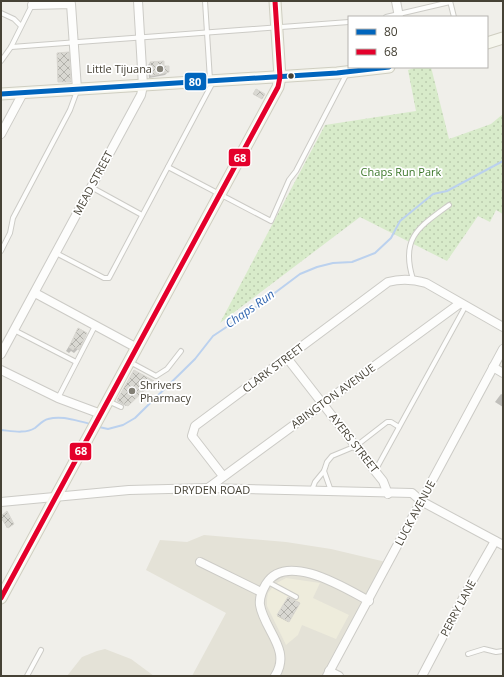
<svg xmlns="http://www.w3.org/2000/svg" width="504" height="677" font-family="'Open Sans',sans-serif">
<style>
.residential{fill:#e4e2d7}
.education{fill:#eeecdc}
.park{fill:url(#park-dots)}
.shadow{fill:#0003}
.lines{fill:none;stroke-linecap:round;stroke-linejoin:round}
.stream{stroke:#bbd1ee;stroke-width:2}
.building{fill:url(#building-cross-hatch);stroke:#d8d6d0}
.lane-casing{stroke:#cccbc6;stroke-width:6}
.street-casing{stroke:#cccbc6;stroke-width:10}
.secondary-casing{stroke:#cfcec1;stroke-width:13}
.lane{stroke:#fdfdfc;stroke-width:4}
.street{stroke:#fdfdfc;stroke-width:8}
.secondary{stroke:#f6f6ee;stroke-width:11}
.bus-1-casing{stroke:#fff;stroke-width:8}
.bus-2-casing{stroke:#fff;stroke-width:8}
.bus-1{stroke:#0065bd;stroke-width:5}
.bus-2{stroke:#e4002b;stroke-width:5}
.poi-dot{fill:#827f75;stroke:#fff;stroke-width:1.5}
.bus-dot{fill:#464236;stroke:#fff;stroke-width:1.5}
.labels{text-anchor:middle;stroke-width:3.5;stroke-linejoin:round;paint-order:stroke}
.poi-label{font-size:11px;fill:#464236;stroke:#fff;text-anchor:end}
.park-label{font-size:11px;fill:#3b772a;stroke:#fff}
.street-label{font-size:11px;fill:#464236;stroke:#fff}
.water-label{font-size:12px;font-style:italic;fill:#3166b0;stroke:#fff}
.line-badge{stroke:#fff;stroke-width:1.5}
.badge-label{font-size:11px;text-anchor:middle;font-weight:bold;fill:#fff}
</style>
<defs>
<pattern id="park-dots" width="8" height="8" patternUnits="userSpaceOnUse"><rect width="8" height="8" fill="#d8ebca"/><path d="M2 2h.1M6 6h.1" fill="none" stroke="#bbcbae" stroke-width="1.8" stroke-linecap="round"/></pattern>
<pattern id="building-cross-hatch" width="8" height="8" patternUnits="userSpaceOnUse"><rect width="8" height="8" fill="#d9d8d2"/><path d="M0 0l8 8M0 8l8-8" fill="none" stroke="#b2b1ab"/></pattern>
</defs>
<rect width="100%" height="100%" fill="#f0efea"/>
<g class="residential">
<path d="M204,535l82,7 45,7 55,13 -63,114h-131l34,-63 -80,-43 14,-30 27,2z"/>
<path d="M105,649l26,10 23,17h-87l15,-19 15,-6z"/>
</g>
<path class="education" d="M286,578l34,5 -7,15 36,17 -13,24 -34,-14 -4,10 -12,10 -19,-39v-7l1,-6 7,-9z"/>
<path class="park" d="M417,67h14l18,72 42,-15 12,-10v100l-7,-4 -6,12 -12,-6 -31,45 -87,-44 -140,106 105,-198 91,-14 -8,-41z"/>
<g class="shadow">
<path d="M57,54l13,27 -1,1h-11z"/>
<path d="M163,62v6l5,-1 -1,6 -2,2 -16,3 -1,-13 2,-2z"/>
<path d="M79,330l-1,19 -4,4 -3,-2 -2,2 -3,-2z"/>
<path d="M134,371l19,10 -27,25 -9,-5z"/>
<path d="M501,394l2,1v12l-8,-5z"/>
<path d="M1,517l12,7 -6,4z"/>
<path d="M287,599l1,22v1l-11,-6z"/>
</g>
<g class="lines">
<g class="stream">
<path d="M99,427l9,2 15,-4 12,-7 60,-59 18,-23 39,-26 48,-36 17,-7 16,-4 19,-1 23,-9 16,-15 9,-17 33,-27 14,-3 56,-30"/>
<path d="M1,430c11,1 24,4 34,-2 4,-3 8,-8 13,-9 15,-4 28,2 43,5"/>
</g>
</g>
<g class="building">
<path d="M69,52l2,30h-13l-1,-29z"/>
<path d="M164,61v5h5v6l-18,4 -1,-14z"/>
<path d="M256,89l9,5 -3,5 -9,-5z"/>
<path d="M78,328l9,5 -8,17 -4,-3 -2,3 -4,-3z"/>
<path d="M134,370l20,11 -26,25 -11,-6z"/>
<path d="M7,511l7,13 -6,4 -7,-10v-2z"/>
<path d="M288,597l12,6 -11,19 -12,-7z"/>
</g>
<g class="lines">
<g class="lane-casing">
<g id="lane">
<path d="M205,1l5,79"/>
<path d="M450,1l4,16"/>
<path d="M1,13l13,6 7,7"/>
<path d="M386,17l64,-15"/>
<path d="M11,47l338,-25"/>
<path d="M1,61l10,-14 21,-42"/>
<path d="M168,167l103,54 18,-41 7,-9 51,-98"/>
<path d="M91,187l51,28"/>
<path d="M1,251l9,-18 3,-15 57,-108 7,-19"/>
<path d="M56,253l48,25h5l104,-196"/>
<path d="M413,279c-13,-41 6,-52 36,-74"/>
<path d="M14,330l62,32"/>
<path d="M130,362l26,14 11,-7 14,-18"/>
<path d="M58,398l37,-72"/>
<path d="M108,401l13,6"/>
<path d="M324,471l7,20"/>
<path d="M375,471l90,-164"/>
<path d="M312,490l3,-8 9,-11 3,-9 5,-6 24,-10 31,-24h4l8,5"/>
<path d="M268,582l28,15"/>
<path d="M468,654l16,-5 12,3 7,-1"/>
<path d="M27,676l14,-26"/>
</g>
</g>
<g class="street-casing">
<g id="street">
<path d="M396,1l3,16"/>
<path d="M32,5l39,-1 6,85"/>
<path d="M1,134l22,-41"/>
<path d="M35,293l102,55"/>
<path d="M1,354l140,-259 2,-9 -5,-85"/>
<path d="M287,358l88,113 8,10 5,13"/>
<path d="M493,367l10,6"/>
<path d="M1,370l57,28 43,16"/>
<path d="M223,476l-31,-40 3,-10 193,-144c14,-4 25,-3 38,1l77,44"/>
<path d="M208,488l251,-184"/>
<path d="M1,502l128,-12 79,-2 204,5 9,8 82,44"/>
<path d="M200,562l61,30"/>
<path d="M329,671l10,5"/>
<path d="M275,676c17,-26 -11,-46 -15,-71 -1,-8 2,-14 6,-21 20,-33 79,4 103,17"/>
<path d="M327,676l176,-327"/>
<path d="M422,676l49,-93 24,-42"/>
</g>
</g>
<g class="secondary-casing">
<g id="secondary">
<path d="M487,43l16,-5"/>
<path d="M1,94l336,-21 52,-6"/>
<path d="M1,598l277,-511 2,-10 -5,-76"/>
</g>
</g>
<use href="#lane" class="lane"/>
<use href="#street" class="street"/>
<use href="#secondary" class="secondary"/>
<g class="bus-1-casing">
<path id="bus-1" d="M1,94l336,-21 52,-6"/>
</g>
<g class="bus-2-casing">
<path id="bus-2" d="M1,598l277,-511 2,-10 -5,-76"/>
</g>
<use href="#bus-1" class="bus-1"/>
<use href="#bus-2" class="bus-2"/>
</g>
<g class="poi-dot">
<circle cx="160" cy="69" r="4"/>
<circle cx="132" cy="391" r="4"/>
</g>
<circle class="bus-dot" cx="291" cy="76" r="3.5"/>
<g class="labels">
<g class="poi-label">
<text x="152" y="73">Little Tijuana</text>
<text x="140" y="389" text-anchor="start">Shrivers<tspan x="140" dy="13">Pharmacy</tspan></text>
</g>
<g class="park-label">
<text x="401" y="176">Chaps Run Park</text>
</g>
<g class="street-label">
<text transform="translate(93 183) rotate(-62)" y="4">MEAD STREET</text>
<text transform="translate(273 368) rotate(-37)" y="4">CLARK STREET</text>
<text transform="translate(333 396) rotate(-36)" y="4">ABINGTON AVENUE</text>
<text transform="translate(354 443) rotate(52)" y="4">AYERS STREET</text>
<text x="212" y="494">DRYDEN ROAD</text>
<text transform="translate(415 513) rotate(-62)" y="4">LUCK AVENUE</text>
<text transform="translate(458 608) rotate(-62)" y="4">PERRY LANE</text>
</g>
<g class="water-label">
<text transform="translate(250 309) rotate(-35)" y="4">Chaps Run</text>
</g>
</g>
<g class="line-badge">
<rect x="184" y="72" width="23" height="19" rx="4" fill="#0065bd"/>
<rect x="228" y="148" width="23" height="19" rx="4" fill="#e4002b"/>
<rect x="69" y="442" width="23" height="19" rx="4" fill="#e4002b"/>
</g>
<g class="badge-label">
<text x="195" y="86">80</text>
<text x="240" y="162">68</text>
<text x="81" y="455">68</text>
</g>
<rect width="504" height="677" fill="none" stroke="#464236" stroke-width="4"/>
<rect x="348" y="16" width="140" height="52" fill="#ffffff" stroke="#b5b3af"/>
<rect x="356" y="29" width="20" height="6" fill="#0065bd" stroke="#b5b3af"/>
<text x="384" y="36" font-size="12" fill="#464236">80</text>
<rect x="356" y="49" width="20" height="6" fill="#e4002b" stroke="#b5b3af"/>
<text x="384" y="56" font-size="12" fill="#464236">68</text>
</svg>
